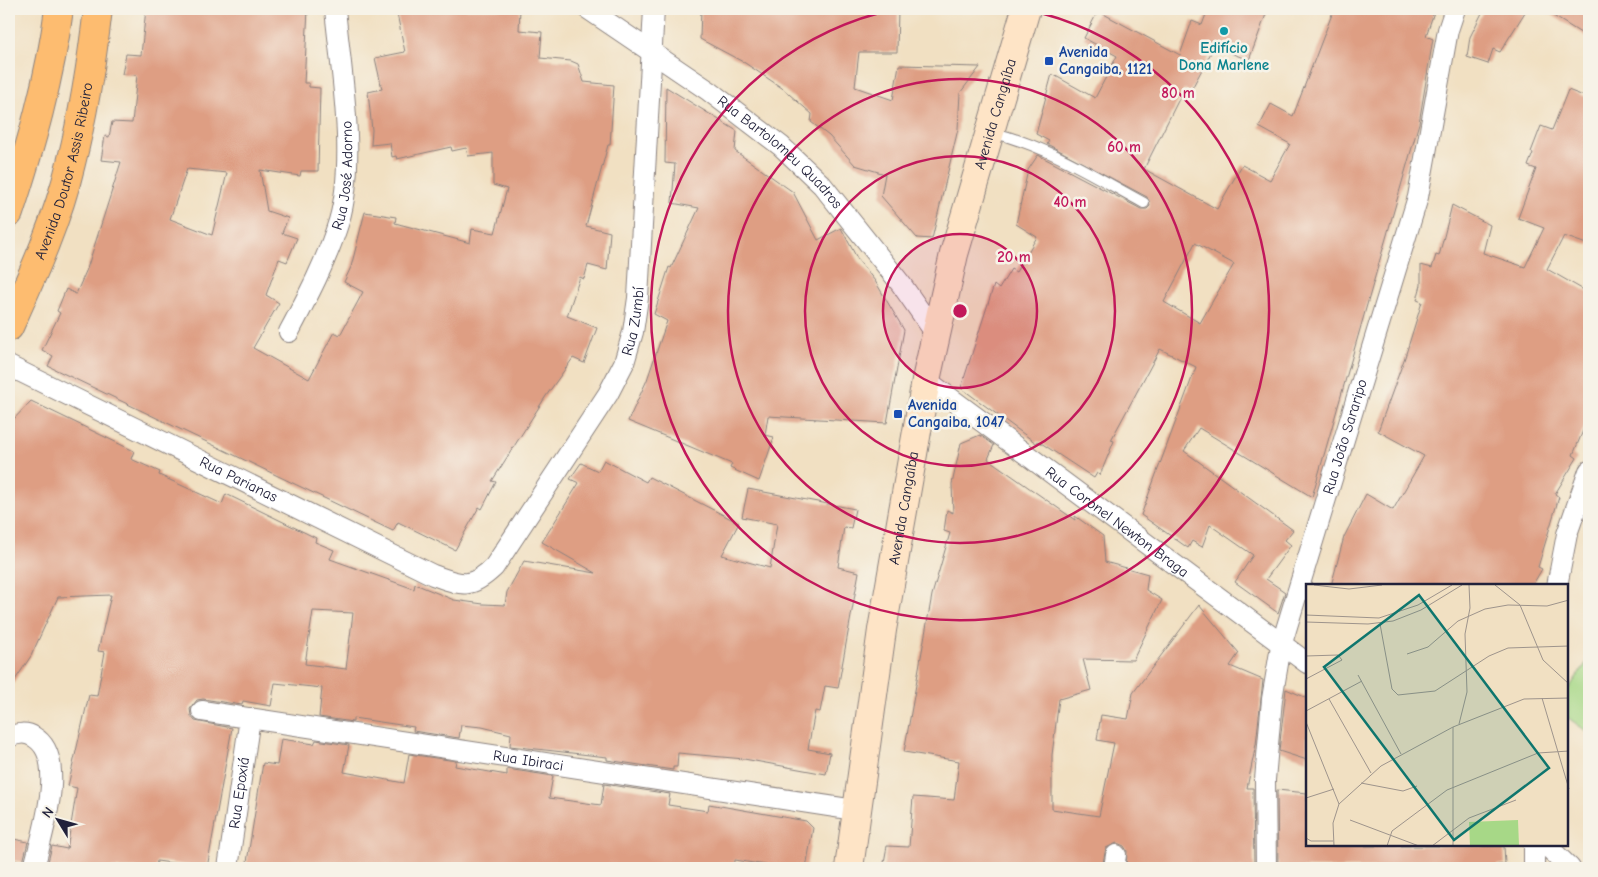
<svg xmlns="http://www.w3.org/2000/svg" width="1598" height="877" font-family="'Comic Neue',sans-serif">
<style>
.green{fill:#a7d887;stroke:#647d61}
.building{fill:#de9e83;fill-rule:evenodd}
.lines{fill:none;stroke-linecap:round;stroke-linejoin:round}
.lane-casing{stroke:#8a817e;stroke-width:12}
.street-casing{stroke:#8a817e;stroke-width:22}
.secondary-casing{stroke:#8a817e;stroke-width:30}
.primary-casing{stroke:#8a817e;stroke-width:30}
.lane{stroke:#fff;stroke-width:10}
.street{stroke:#fff;stroke-width:20}
.secondary{stroke:#fee4c6;stroke-width:28}
.primary{stroke:#fdbc70;stroke-width:28}
.ring{fill:none;stroke:#c2185b;stroke-width:2.5}
.culture-dot{fill:#0f9aa8;stroke:#f7f3e8;stroke-width:2}
.transit-dot{fill:#1a4fb4;stroke:#f7f3e8;stroke-width:2}
.labels{text-anchor:middle;stroke-width:5;stroke-linejoin:round;paint-order:stroke}
.culture-label{font-size:15px;font-weight:bold;fill:#0d838f;stroke:#f7f3e8}
.transit-label{font-size:15px;font-weight:bold;fill:#164399;stroke:#f7f3e8;text-anchor:start}
.street-label{font-size:15px;fill:#22223b;stroke:#f7f3e8}
.inset-road{fill:none;stroke:#9e948c;stroke-width:1}
.view{fill:#0f766e;fill-opacity:0.15;stroke:#0f766e;stroke-width:2.5}
.inset-edge{fill:none;stroke:#22223b;stroke-width:2.5}
.centre{fill:#c2185b;stroke:#f7f3e8;stroke-width:2.5}
.ring-label{font-size:15px;text-anchor:middle;font-weight:bold;fill:#c2185b;stroke:#f7f3e8;stroke-width:5;stroke-linejoin:round;paint-order:stroke}
</style>
<rect width="100%" height="100%" fill="#f7f3e8"/>
<filter id="ink" filterUnits="userSpaceOnUse"><feTurbulence type="fractalNoise" baseFrequency=".02" numOctaves="2"/><feDisplacementMap in="SourceGraphic" scale="10" xChannelSelector="R" yChannelSelector="G"/><feConvolveMatrix kernelMatrix="1 2 1 2 8 2 1 2 1" color-interpolation-filters="sRGB"/></filter>
<filter id="wash" filterUnits="userSpaceOnUse"><feTurbulence type="fractalNoise" baseFrequency=".0096" numOctaves="4" result="noise"/><feDisplacementMap in="SourceGraphic" scale="20" xChannelSelector="R" yChannelSelector="G"/><feGaussianBlur stdDeviation="1.12" result="paint"/><feColorMatrix in="noise" values="0 0 0 0 0 0 0 0 0 0 0 0 0 0 0 0 0 1.4 0 .05"/><feComposite in="paint" operator="in"/></filter>
<g filter="url(#wash)">
<rect width="100%" height="100%" fill="#f1e0c2"/>
<path class="green" d="M1589,659v74l-22,-16v-26z"/>
<g id="blocks">
<g class="building">
<path d="M146,9h162l-4,74h5v4l11,1 -2,83h-17l-1,5 -40,-6 7,41 21,7 -6,15 15,5 -10,24 -8,-3 -13,36 13,8 -26,45 56,31 25,-47 6,3 23,-43 -19,-10 7,-15 14,-55 31,5 -1,6 75,20 2,-14 23,4 12,-44 -14,-4v-32l-25,3 -2,-8 -14,3 -1,-4 -54,12 -1,-3 -4,1 -2,-14 -19,2 1,-15 -4,-38 14,-3 -7,-31 30,-6 -9,-43h124l-1,21 23,2 -2,26 31,3 7,3 6,18 30,3 -4,60h-2l-22,81 24,6 -3,38 -19,-5 -4,14 -4,-2 -13,39 30,12 -13,35 -11,-5 -27,38 -54,85 4,1 -14,27 -3,-2 -24,43 -57,-28 -5,9 -345,-165 5,-10 -11,-6 18,-37 -3,-2 9,-22 10,5 11,-25 34,-107 -20,-2 4,-24 4,1 3,-15 20,1 5,-48 -15,-1 4,-20 15,1zM187,169l40,4 -15,62 -42,-16z"/>
<path d="M701,9h197l-1,43h-38l-4,35 38,13 6,-35 81,2 -20,26 -2,36 -26,110 -15,-1 -36,-42 4,-22 -30,-9 -26,-29 -18,-14 1,-8 -30,-26 -37,-25 -45,-24z"/>
<path d="M1208,9h60l-19,51 -35,-13 -24,45 -6,-3 -40,80 73,40 25,-44 28,15 20,-36 -31,-17 12,-23 22,12 41,-107h101l-9,27 7,3 -14,84 -107,374 -113,-69 -15,23 109,79 -8,10 6,5 -25,34 19,13 -7,21 -43,-31 18,-27 -43,-30 -8,22 -10,-6 -4,7 -47,-33 55,-148 -36,-18 -49,91 3,1 -14,34 -3,-2 -3,5 -56,-37 -2,2 -75,-55 33,-103 5,4 12,-20 5,3 21,-35 -21,-13 12,-54 10,-15 103,54h6l3,-3 -3,-9 -100,-53 2,-3 -13,-7 16,-60 43,24 22,-42 -33,-18 14,-27 82,44 12,-34 10,4zM1195,243l39,21 -34,59 -36,-21z"/>
<path d="M1484,9h43l-27,43 -7,-3 -5,15 -21,-7 3,-20z"/>
<path d="M1542,9h47v29z"/>
<path d="M666,87l71,44 -2,20 58,41 25,48 23,-12 17,32 17,21 29,49 -17,93 -119,-7 -3,19 9,2 -15,44 -29,-13 2,-4 -104,-43 19,-41 20,-59 -13,-7 15,-47 2,1 28,-60 -27,-5 3,-39 -10,-1z"/>
<path d="M1568,90l21,8v147l-25,-9 -17,33 42,24v123l-16,39 4,3 -22,36 4,3 -21,70 4,2 -10,17h-201l13,-49 22,-43 27,16 31,-54 -46,-25 27,-74 17,-55 -5,-2 4,-15v-20l11,3 4,-13 3,1 13,-51 38,20 -7,28 42,14 19,-39 -26,-10 18,-49 -8,-3 5,-13 -2,-1 10,-26 11,4z"/>
<path d="M31,401l103,50 -3,8 29,13 -1,3 63,29 4,-10 90,44 -1,4 19,8 -4,9 84,30 1,-5 39,16 29,4 22,1 2,-13 17,-31 72,12 -54,-31 37,-59 -9,-4 11,-16 17,8 6,-11 42,22 3,-5 90,46 -17,32 48,13 7,-44 -35,-7 6,-28 107,20 -4,19 -7,-1 -6,40 21,5 -21,116 -13,-2 -5,26 -5,-1 -7,38 22,4 -4,21 -82,-15 -66,-6 -1,14h-4v3l-66,-10v-3l-97,-11 1,-12 -29,-7 -21,-2 -2,13 -46,-7 1,-4 -61,-9v4l-34,-5 3,-29 -47,-5 -4,23 -28,-5 -1,4 -39,-6 -6,1 -7,9 1,7 4,5 37,7 -25,140 -50,-7 -1,7h-106v-2h-3l5,-20 15,3 10,-61 -9,-2 21,-91 8,1 8,-44 -7,-1 13,-56 -53,2 -27,59 -22,33v-265zM313,611l40,2 -7,56 -41,-5z"/>
<path d="M980,435l14,10 -6,14 87,61v-4l28,20 2,26 43,12 -2,16 16,10 -29,60 -50,-1 8,31 -32,9 -7,56v54l47,7 15,-73 -17,-3 4,-25 27,4 5,-26 66,-88 40,48 -9,13 33,14 -7,64 -9,44h6l1,80h-128l1,-17 -3,-5 -7,-3 -11,5 -4,20h-219l4,-22 22,1 4,-50 41,3 5,-39 -55,-9 28,-157 18,-62 -6,-2 3,-21 6,3 -1,-29 9,-41z"/>
<path d="M1286,689l21,9v62l-28,-9z"/>
<path d="M281,739l33,5 2,-4 33,5 -5,27 60,11 5,-29 47,7 -1,5 52,9v-6l46,7 -4,22 52,7 3,-21 66,10 -2,11 40,6 1,-7 97,17 7,7 -7,40h-22l-49,-8 -1,8h-488l17,-105 14,2z"/>
<path d="M1277,790l30,3v53h197l1,18 -8,1 1,3h-220z"/>
<path d="M9,838l19,4 -5,20 -14,-2z"/>
</g>
</g>
</g>
<g filter="url(#ink)">
<use href="#blocks" fill-opacity="0" stroke="#8a817e" stroke-width="1"/>
<g class="lines">
<g class="lane-casing">
<path id="lane" d="M990,132c56,13 104,44 154,71"/>
</g>
<g class="street-casing">
<g id="street">
<path id="s1" d="M588,9l121,82 72,55 41,39 79,99 35,50"/>
<path id="s2" d="M289,332c19,-36 38,-72 50,-111 18,-61 2,-149 -4,-212"/>
<path id="s3" d="M9,366l424,209c29,10 37,15 61,-8l114,-173 16,-31 9,-31 5,-34 16,-289"/>
<path id="s4" d="M926,380l381,283"/>
<path d="M1557,586l10,-52 22,-63"/>
<path id="s5" d="M202,711l653,99"/>
<path d="M9,737c8,-4 18,-5 25,0 35,20 7,100 0,131"/>
<path d="M1534,846v22"/>
<path d="M1547,846l23,22"/>
<path id="s6" d="M228,868l22,-150"/>
<path d="M1114,868l2,-13"/>
<path id="s7" d="M1266,868l-1,-88 7,-81 9,-53 137,-449 30,-167 7,-21"/>
</g>
</g>
<g class="secondary-casing">
<g id="secondary">
<path id="s8" d="M849,868l33,-238 44,-250 28,-126 72,-245"/>
</g>
</g>
<g class="primary-casing">
<g id="primary">
<path d="M9,213c22,-68 41,-134 50,-204"/>
<path id="s9" d="M9,327c24,-53 49,-108 62,-164 13,-51 21,-103 27,-154"/>
</g>
</g>
<use href="#lane" class="lane"/>
<use href="#street" class="street"/>
<use href="#secondary" class="secondary"/>
<use href="#primary" class="primary"/>
</g>
</g>
<circle cx="960" cy="311" r="77" fill="#c2185b" fill-opacity=".12"/>
<g class="ring">
<circle cx="960" cy="311" r="77"/>
<circle cx="960" cy="311" r="155"/>
<circle cx="960" cy="311" r="232"/>
<path d="M1024 9A309 309 0 1 1 896 9"/>
</g>
<circle class="culture-dot" cx="1224" cy="31" r="5"/>
<g class="transit-dot">
<rect x="1044" y="56" width="10" height="10" rx="2.5"/>
<rect x="893" y="409" width="10" height="10" rx="2.5"/>
</g>
<g class="labels">
<g class="culture-label">
<text x="1224" y="53">Edifício<tspan x="1224" dy="17">Dona Marlene</tspan></text>
</g>
<g class="transit-label">
<text x="1059" y="57">Avenida<tspan x="1059" dy="17">Cangaiba, 1121</tspan></text>
<text x="908" y="410">Avenida<tspan x="908" dy="17">Cangaiba, 1047</tspan></text>
</g>
<g class="street-label">
<text dy="5" stroke="none"><textPath href="#s8" startOffset="769">Avenida Cangaíba</textPath></text>
<text dy="5" stroke="none"><textPath href="#s1" startOffset="240">Rua Bartolomeu Quadros</textPath></text>
<text dy="5" stroke="none"><textPath href="#s9" startOffset="166">Avenida Doutor Assis Ribeiro</textPath></text>
<text dy="5" stroke="none"><textPath href="#s2" startOffset="168">Rua José Adorno</textPath></text>
<text dy="5" stroke="none"><textPath href="#s3" startOffset="825">Rua Zumbí</textPath></text>
<text dy="5" stroke="none"><textPath href="#s7" startOffset="442">Rua João Sararipo</textPath></text>
<text dy="5" stroke="none"><textPath href="#s3" startOffset="256">Rua Parianas</textPath></text>
<text dy="5" stroke="none"><textPath href="#s8" startOffset="364">Avenida Cangaíba</textPath></text>
<text dy="5" stroke="none"><textPath href="#s4" startOffset="238">Rua Coronel Newton Braga</textPath></text>
<text dy="5" stroke="none"><textPath href="#s5" startOffset="330">Rua Ibiraci</textPath></text>
<text dy="5" stroke="none"><textPath href="#s6" startOffset="76">Rua Epoxiá</textPath></text>
</g>
</g>
<g transform="translate(1306 584)">
<rect width="262" height="262" fill="#f1e0c2"/>
<path d="M212,236l1,26h-49l-1,-24z" fill="#a7d887"/>
<path class="inset-road" d="M8,1l35,4 33,-4M189,1l25,20 23,55 26,24M0,31l73,3 39,-13 34,-20M0,38l62,2 25,-3 28,-11 41,-25M74,40l12,65 6,6 37,-4 54,-35 19,-8 61,-2M101,70l21,-7 30,-26 27,-12 23,-4 39,1 22,-6M0,72l32,-1 4,5 -36,19M52,91l43,79M236,114l27,91M23,115l42,74M0,127l56,-30M0,138l33,82M153,140l8,-32 -2,-58 5,-26 -1,-23M55,199l42,8 14,-5M0,214l28,-9M44,236l69,26M0,254l5,3h22M28,262l-1,-23 6,-19 42,-38 72,-39 71,-28 45,-1M81,262l5,-15 55,-41 91,-37 31,-2M126,262l37,-28 47,-18M147,262v-119"/>
<path class="view" d="M113,11l130,173 -95,72 -130,-173z"/>
<rect width="262" height="262" class="inset-edge"/>
</g>
<circle cx="960" cy="311" r="8" class="centre"/>
<g class="ring-label">
<text x="1178" y="98">80 m</text>
<text x="1124" y="152">60 m</text>
<text x="1070" y="207">40 m</text>
<text x="1014" y="262">20 m</text>
</g>
<rect width="1598" height="877" fill="none" stroke="#f7f3e8" stroke-width="30"/>
<g transform="translate(58 820) rotate(307)" stroke="#f7f3e8" stroke-width="4" paint-order="stroke">
<path d="M0-4L9 19L0 12L-9 19Z" fill="#22223b"/>
<text y="-8" font-size="14" font-weight="bold" text-anchor="middle" fill="#22223b">N</text>
</g>
</svg>
